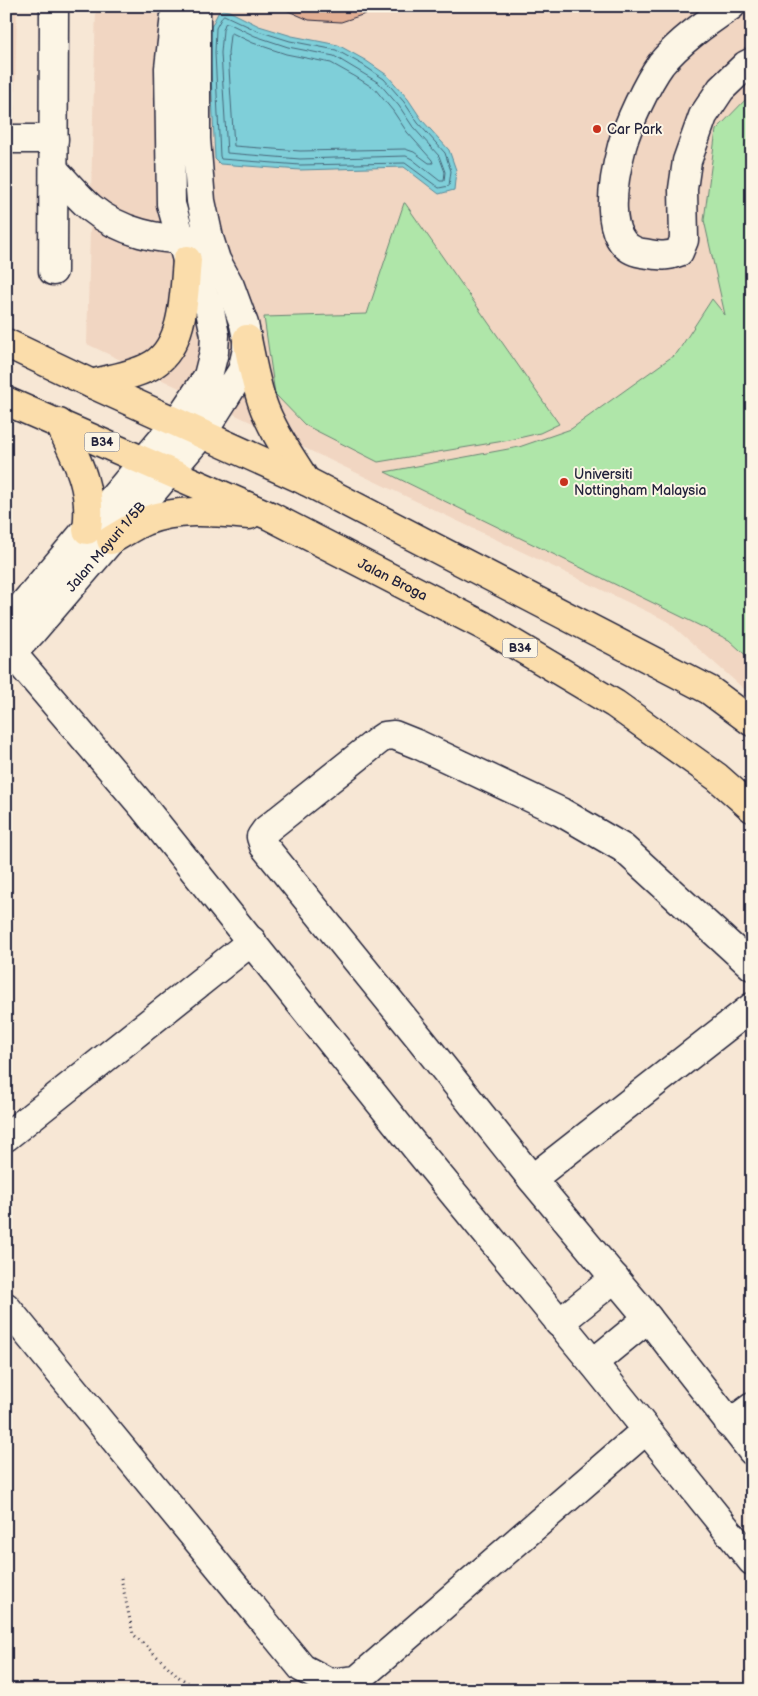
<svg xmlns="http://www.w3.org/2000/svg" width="758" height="1696" viewBox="0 0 758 1696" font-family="'Balsamiq Sans',sans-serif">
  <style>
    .built { fill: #f1d6c2 }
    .green { fill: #afe6a9; stroke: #688472 }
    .water { fill: #7fcfd9; stroke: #5a8a9a }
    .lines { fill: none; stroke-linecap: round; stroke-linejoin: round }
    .shore { stroke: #47677a; stroke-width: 1 }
    .building { fill: #e2af94; stroke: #22223b }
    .minor-casing { stroke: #22223b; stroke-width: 31 }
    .major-casing { stroke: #22223b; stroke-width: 31 }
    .path { stroke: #22223b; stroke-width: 3; stroke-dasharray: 1 4; stroke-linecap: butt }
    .minor { stroke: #fcf5e5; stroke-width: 28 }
    .major { stroke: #fbddab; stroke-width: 28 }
    .poi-dot { fill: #c8321e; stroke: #fcf5e5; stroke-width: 2 }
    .labels { text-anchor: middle; stroke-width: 4; stroke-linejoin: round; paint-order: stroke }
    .shield { fill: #fcf5e5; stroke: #63616e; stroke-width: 1 }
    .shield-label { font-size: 12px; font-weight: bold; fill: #22223b }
    .poi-label { font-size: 14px; fill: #22223b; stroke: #fcf5e5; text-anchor: start }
    .street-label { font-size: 14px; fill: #22223b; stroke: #fcf5e5 }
  </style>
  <rect width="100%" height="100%" fill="#f7e7d5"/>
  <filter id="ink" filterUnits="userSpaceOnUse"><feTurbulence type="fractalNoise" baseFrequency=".02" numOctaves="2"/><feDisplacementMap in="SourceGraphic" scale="10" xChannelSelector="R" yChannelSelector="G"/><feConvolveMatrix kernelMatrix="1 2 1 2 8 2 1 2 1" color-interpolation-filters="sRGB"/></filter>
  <g filter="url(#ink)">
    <path class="built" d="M6,6h11l-3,126h-8z
      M96,6h656v690l-85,-75 -580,-277z"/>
    <path class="green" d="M752,93v568l-23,-21 -344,-168 134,-25 52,-18 106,-76 35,-54 13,16 -21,-95 12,-90z
      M404,203h1l154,221 -19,9 -30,7 -132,22 -73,-37 -30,-31 -11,-77 103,-3z"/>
    <path class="water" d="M222,10l7,1 30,15 33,10 46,9 27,15 22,15 21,24 14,21 27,30 7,20 -2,20 -15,4 -35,-27 -104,3 -80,-6 -5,-5 -5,-106 1,-26 7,-14z"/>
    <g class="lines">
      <path class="shore" d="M224,15l34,16 32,10 46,9 27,15 21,14 20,23 14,21 27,30 6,18 -2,15 -10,2 -34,-25 -105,2 -79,-6 -1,-3 -5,-103 1,-25 6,-11z
        M228,23l27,13 33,11 46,9 45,27 20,23 14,21 26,29 6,16 -1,9h-4l-28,-22 -6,-3 -106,3 -73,-6 -6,-100 2,-23 2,-6z
        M232,33l21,10 33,11 45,9 25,14 19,12 18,22 14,21 25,28 1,3h-4l-15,-11 -9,-3 -105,2 -66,-5 -6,-93 2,-18z"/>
    </g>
    <path class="building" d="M277,6h102l-8,6 -30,10 -32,-2z"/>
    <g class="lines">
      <defs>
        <g id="minor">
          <path d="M731,6c-25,17 -51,35 -70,58 -14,19 -33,60 -39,82 -8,30 -23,100 20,107 16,2 21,5 37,-1l5,-12 -1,-51 4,-28 16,-45 18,-27 25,-24 6,-3"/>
          <path d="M6,139h48"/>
          <path d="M54,170c12,12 24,27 37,38 29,24 69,33 105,31"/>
          <path d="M53,271l1,-265"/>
          <path d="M6,623l11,-11 160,-190 31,-46 6,-24 1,-17 -6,-29 -22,-46 -16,-56 -2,-136 7,-62"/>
          <path d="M6,646l138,162 273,341 176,214 159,198"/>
          <path id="s1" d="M6,657l6,-4 21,-22 169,-197 40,-63 5,-22v-10l-3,-15 -14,-38 -14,-26 -7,-22 -8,-37 -5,-62v-133"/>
          <path d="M752,966l-129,-118 -62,-36 -142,-67 -25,-10 -9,1 -6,4 -113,90 -5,7 3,9 154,190 114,143 116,139 104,133"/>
          <path d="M6,1137l246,-196"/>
          <path d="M532,1179l220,-172"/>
          <path d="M6,1307l296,361 28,15 27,-3 289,-250"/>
          <path d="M559,1323l56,-45"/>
          <path d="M593,1363l55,-45"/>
          <path d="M729,1424l23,-17"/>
        </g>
        <g id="major">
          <path d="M247,339c5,23 9,49 18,71 11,26 26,48 41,71"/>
          <path d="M6,343l86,41 214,97 403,209 43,32"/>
          <path d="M92,384c20,-6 45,-9 62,-20 31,-20 30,-72 33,-104"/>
          <path id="s2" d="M6,401l264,115 214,110 131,78 102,73 35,31"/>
          <path d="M59,423c18,37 34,64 28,107"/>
          <path d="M111,540c11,-6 22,-14 34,-19 34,-13 69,-9 104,-6"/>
        </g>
      </defs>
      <use href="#minor" class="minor-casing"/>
      <use href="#major" class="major-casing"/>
      <path class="path" d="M121,1578l12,56 46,43 20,13"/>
      <use href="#minor" class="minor"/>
      <use href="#major" class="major"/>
    </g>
  </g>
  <g class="poi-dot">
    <circle cx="597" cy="129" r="5"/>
    <circle cx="564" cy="482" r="5"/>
  </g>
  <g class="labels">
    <g class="shield">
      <rect x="84.5" y="432.5" width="35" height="19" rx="4"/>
      <rect x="502.5" y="638.5" width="35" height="19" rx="4"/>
    </g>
    <g class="shield-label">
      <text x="102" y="446">B34</text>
      <text x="520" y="652">B34</text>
    </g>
    <g class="poi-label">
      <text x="607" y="134">Car Park</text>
      <text x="574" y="479">Universiti<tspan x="574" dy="16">Nottingham Malaysia</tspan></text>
    </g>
    <g class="street-label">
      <text dy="5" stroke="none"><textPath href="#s1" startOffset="149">Jalan Mayuri 1/5B</textPath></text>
      <text dy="5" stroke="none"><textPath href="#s2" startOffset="426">Jalan Broga</textPath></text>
    </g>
  </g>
  <rect width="758" height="1696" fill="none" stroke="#fcf5e5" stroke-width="25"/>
  <rect x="12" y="12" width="733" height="1671" fill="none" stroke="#22223b" stroke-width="2" filter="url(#ink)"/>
</svg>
